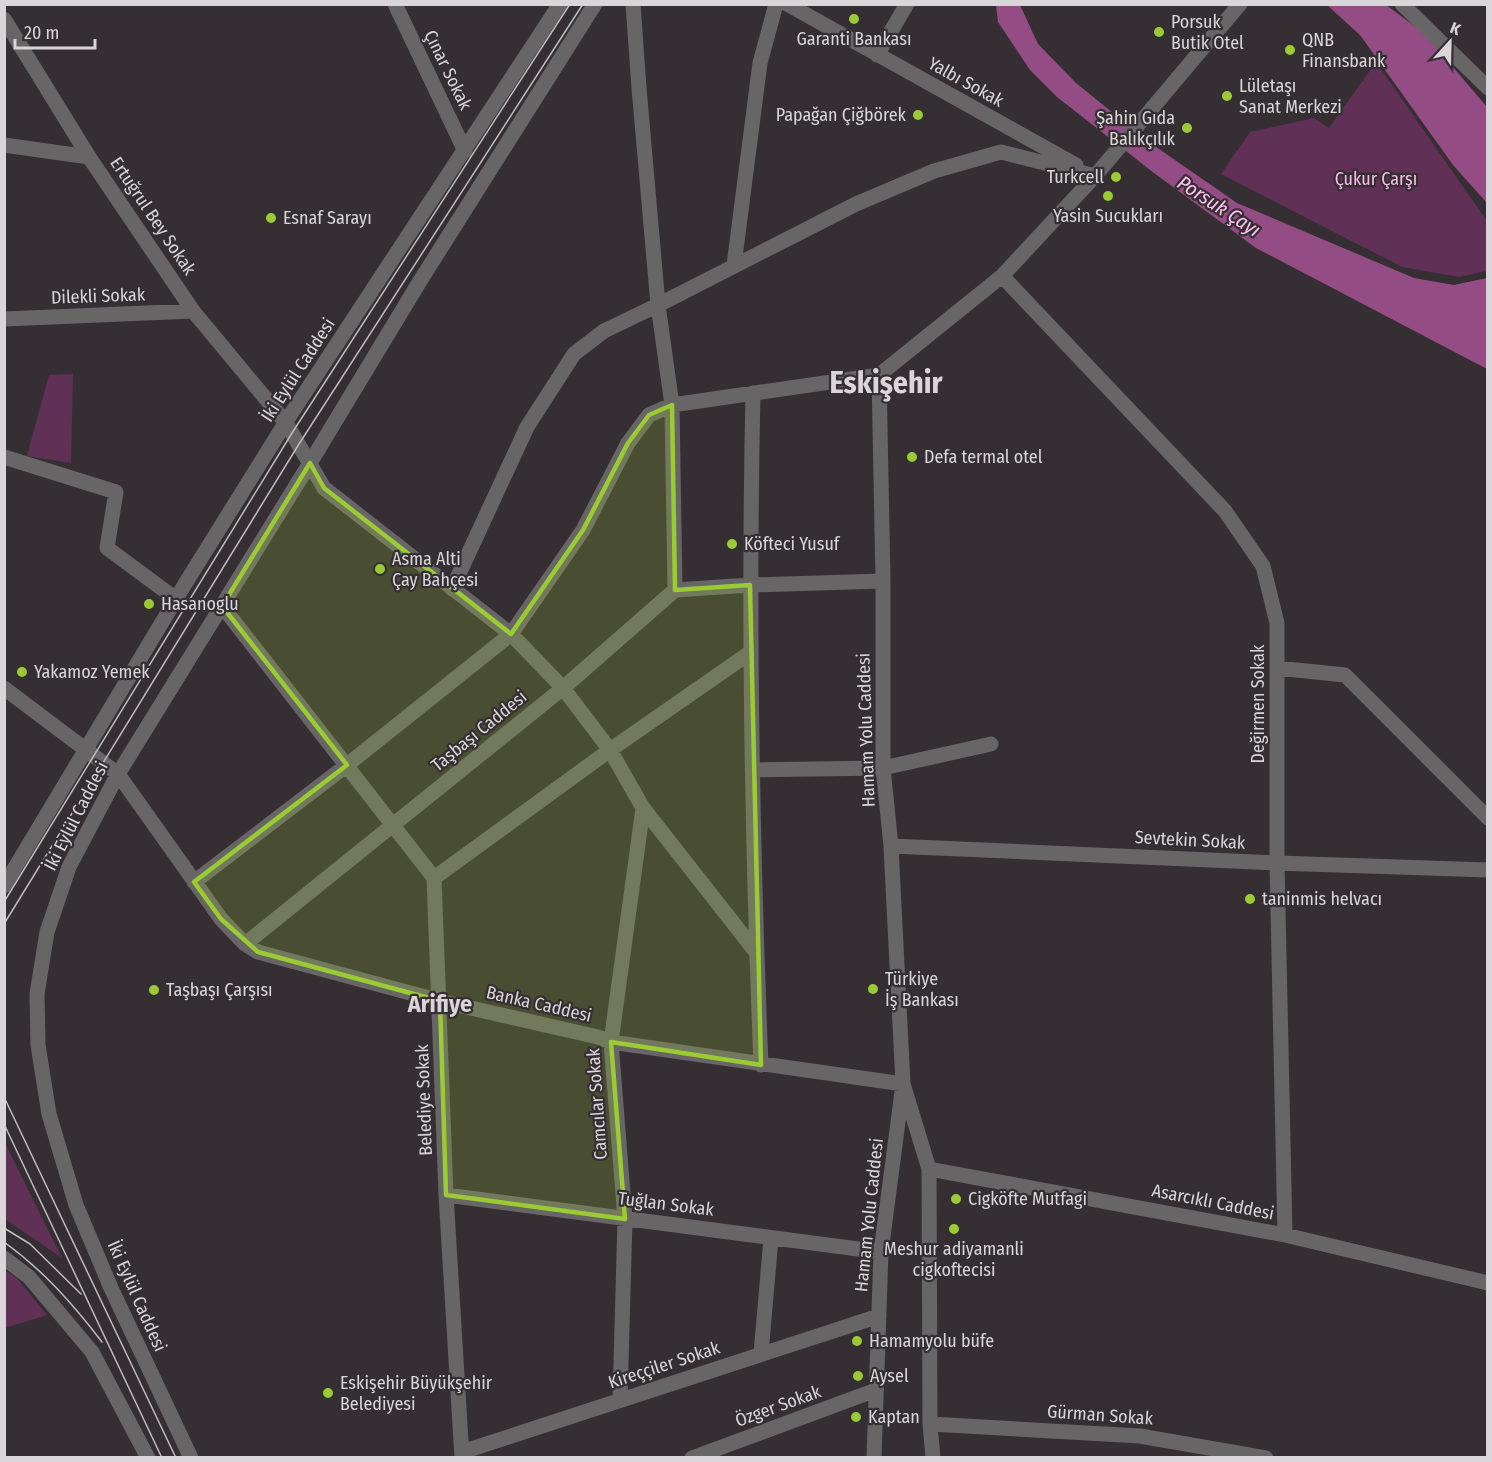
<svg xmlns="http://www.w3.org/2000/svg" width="1492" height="1462" viewBox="0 0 1492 1462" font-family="'Fira Sans Condensed',sans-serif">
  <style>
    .green { fill: #603056 }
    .water { fill: #944d84 }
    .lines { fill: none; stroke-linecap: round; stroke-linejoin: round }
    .minor { stroke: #686567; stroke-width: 15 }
    .tram { stroke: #bfbbbe; stroke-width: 1.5 }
    .marked { fill: #9acb34; fill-opacity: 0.2; stroke: #9acb34; stroke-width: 4.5; stroke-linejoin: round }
    .poi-dot { fill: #9acb34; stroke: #352f33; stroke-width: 2 }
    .labels { text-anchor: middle; stroke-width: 4.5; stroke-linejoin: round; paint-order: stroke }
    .poi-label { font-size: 18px; fill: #d9d5d8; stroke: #352f33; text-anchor: start }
    .street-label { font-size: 18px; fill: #d9d5d8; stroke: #352f33 }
    .park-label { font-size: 18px; fill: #f9bce9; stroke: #352f33 }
    .water-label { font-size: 20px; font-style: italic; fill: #ffc2ef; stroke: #352f33 }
    .district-label { font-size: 24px; font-weight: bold; fill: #dbd4d9; stroke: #352f33 }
    .town-label { font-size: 30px; font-weight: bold; fill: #dbd4d9; stroke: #352f33 }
  </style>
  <rect width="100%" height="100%" fill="#352f33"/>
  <path class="green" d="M1376,62l111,159v50l-28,6 -57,-10 -181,-93 29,-42 64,-14 15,10z
    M73,374l-2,89 -44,-7 22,-81z
    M4,1141l58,117 -57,-39z
    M4,1270l12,7 31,38 -42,13z"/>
  <path class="water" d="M996,5h24l18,39 38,39 73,59 88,61 177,75 40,7 33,-7v91l-231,-121 -102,-75 -97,-76 -27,-27 -32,-48z
    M1327,5h59l38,28 63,74v96l-34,-38 -93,-130z"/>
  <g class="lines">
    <path class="minor" d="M395,4l70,147
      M787,4l289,161
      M1402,4l86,84
      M4,19l85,138 104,154 93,112 38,65 187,146 52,54 47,62 33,58 113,144
      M877,55l30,-51
      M4,145l85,12
      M734,265l26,-202 16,-59
      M1002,276l223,235 38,55 14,57v240l8,372
      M4,319l189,-8
      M879,375l4,206v187l8,78 12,238 26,85 1,255 3,34
      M753,393c-5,224 -1,448 8,672
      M4,457l112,35 -9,56 69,51
      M452,589l75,-162 47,-73 30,-23 54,-26 -19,-217 -6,-84
      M675,590l-3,-185 -14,-100 198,-101 78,-33 67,-19 94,24
      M222,606l212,272
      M1277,668l68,7 143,143
      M4,688l114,86 103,145 24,25 13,8 182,49 158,36 13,5 292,42 -22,168 -7,206
      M753,770l130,-2 108,-24
      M891,846l386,17 211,7
      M194,882l153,-117 164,-131 72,-104 45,-87 21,-28 23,-10 207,-30 123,-99 93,-100 145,-172
      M4,886l181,-302 104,-167 271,-413
      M245,944l318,-256 112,-98 75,-5 133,-4
      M929,1169l356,66 203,48
      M446,1195l435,57
      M4,1258l25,19 63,75 56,106
      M761,1354l10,-116
      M620,1400l5,-181 -14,-177 32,-234
      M930,1424l210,12 126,22
      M462,1452l417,-136
      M191,1458l-80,-170 -35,-83 -27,-91 -11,-69 -1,-51 10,-62 22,-65 49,-93 192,-311 110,-182 175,-277
      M462,1458l-16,-263 -12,-317 176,-128 141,-98
      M692,1458l184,-68"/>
    <path class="tram" d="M4,902l288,-469 278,-429
      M4,924l295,-480 284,-440
      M4,1097l172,361
      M4,1124l158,334
      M4,1228l26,16 51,50
      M4,1242c39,28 69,62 98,100"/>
  </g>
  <path class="marked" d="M672,405l3,185 75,-5 11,480 -150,-23 14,177 -179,-24 -6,-194 -182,-49 -37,-33 -27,-37 153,-117 -125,-159 88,-143 14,25 187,146 72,-104 45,-87 21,-28z"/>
  <g class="poi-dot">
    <circle cx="854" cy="19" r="6"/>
    <circle cx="1159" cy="32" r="6"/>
    <circle cx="1290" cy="50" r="6"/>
    <circle cx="1227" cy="96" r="6"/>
    <circle cx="918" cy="115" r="6"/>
    <circle cx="1187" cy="128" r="6"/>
    <circle cx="1116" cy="177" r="6"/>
    <circle cx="1108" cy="196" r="6"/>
    <circle cx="271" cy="218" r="6"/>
    <circle cx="912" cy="457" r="6"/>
    <circle cx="732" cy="544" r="6"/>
    <circle cx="380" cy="569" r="6"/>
    <circle cx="149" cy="604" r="6"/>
    <circle cx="22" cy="672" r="6"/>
    <circle cx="1250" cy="899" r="6"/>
    <circle cx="873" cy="989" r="6"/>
    <circle cx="154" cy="990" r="6"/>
    <circle cx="956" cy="1199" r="6"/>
    <circle cx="954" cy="1229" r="6"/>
    <circle cx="857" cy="1341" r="6"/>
    <circle cx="858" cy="1376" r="6"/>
    <circle cx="328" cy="1393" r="6"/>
    <circle cx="856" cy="1417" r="6"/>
  </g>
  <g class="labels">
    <g class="poi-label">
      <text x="1171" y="28">Porsuk<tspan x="1171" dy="21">Butik Otel</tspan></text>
      <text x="854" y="45" text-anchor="middle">Garanti Bankası</text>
      <text x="1302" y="46">QNB<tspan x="1302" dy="21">Finansbank</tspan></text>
      <text x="1239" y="92">Lületaşı<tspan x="1239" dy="21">Sanat Merkezi</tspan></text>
      <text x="906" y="121" text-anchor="end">Papağan Çiğbörek</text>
      <text x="1175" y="124" text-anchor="end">Şahin Gıda<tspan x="1175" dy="21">Balıkçılık</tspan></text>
      <text x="1104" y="183" text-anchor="end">Turkcell</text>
      <text x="1108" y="222" text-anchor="middle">Yasin Sucukları</text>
      <text x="283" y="224">Esnaf Sarayı</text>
      <text x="924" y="463">Defa termal otel</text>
      <text x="744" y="550">Köfteci Yusuf</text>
      <text x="392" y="565">Asma Alti<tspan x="392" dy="21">Çay Bahçesi</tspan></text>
      <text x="161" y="610">Hasanoglu</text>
      <text x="34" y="678">Yakamoz Yemek</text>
      <text x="1262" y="905">taninmis helvacı</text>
      <text x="885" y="985">Türkiye<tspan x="885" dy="21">İş Bankası</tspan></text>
      <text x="166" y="996">Taşbaşı Çarşısı</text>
      <text x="968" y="1205">Cigköfte Mutfagi</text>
      <text x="954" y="1255" text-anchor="middle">Meshur adiyamanli<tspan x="954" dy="21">cigkoftecisi</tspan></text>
      <text x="869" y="1347">Hamamyolu büfe</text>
      <text x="870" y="1382">Aysel</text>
      <text x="340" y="1389">Eskişehir Büyükşehir<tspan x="340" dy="21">Belediyesi</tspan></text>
      <text x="868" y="1423">Kaptan</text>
    </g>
    <g class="street-label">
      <text transform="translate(448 70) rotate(64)" y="6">Çınar Sokak</text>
      <text transform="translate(966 82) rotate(29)" y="6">Yalbı Sokak</text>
      <text transform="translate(153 216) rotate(56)" y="6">Ertuğrul Bey Sokak</text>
      <text transform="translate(98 296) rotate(-2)" y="6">Dilekli Sokak</text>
      <text transform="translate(298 370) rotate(-57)" y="6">İki Eylül Caddesi</text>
      <text transform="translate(1258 704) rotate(-90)" y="6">Değirmen Sokak</text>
      <text transform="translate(866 730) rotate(-92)" y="6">Hamam Yolu Caddesi</text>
      <text transform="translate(479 731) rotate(-39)" y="6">Taşbaşı Caddesi</text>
      <text transform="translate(76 816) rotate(-63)" y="6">İki Eylül Caddesi</text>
      <text transform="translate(1190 840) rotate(3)" y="6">Sevtekin Sokak</text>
      <text transform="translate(539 1004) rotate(13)" y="6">Banka Caddesi</text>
      <text transform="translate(424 1100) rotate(-92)" y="6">Belediye Sokak</text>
      <text transform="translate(597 1104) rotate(-94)" y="6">Camcılar Sokak</text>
      <text transform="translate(1213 1202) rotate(11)" y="6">Asarcıklı Caddesi</text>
      <text transform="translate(666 1204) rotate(7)" y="6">Tuğlan Sokak</text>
      <text transform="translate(869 1215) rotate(-84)" y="6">Hamam Yolu Caddesi</text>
      <text transform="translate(137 1296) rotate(66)" y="6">İki Eylül Caddesi</text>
      <text transform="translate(664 1365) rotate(-18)" y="6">Kireççiler Sokak</text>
      <text transform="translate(778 1406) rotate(-20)" y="6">Özger Sokak</text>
      <text transform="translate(1100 1415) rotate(4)" y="6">Gürman Sokak</text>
    </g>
    <g class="park-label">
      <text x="1376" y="185">Çukur Çarşı</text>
    </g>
    <g class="water-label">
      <text transform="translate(1219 206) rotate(33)" y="7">Porsuk Çayı</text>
    </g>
    <g class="district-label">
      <text x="440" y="1012">Arifiye</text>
    </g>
    <g class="town-label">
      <text x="886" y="393">Eskişehir</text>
    </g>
  </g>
  <rect width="1492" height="1462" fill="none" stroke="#d9d5d8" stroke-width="12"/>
  <g transform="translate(1450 42) rotate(22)" stroke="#352f33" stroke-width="4.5" paint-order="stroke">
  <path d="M0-4.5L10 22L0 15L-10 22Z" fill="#d9d5d8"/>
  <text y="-9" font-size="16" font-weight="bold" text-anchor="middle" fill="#d9d5d8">K</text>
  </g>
  <path d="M15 39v9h80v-9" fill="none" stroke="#d9d5d8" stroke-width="3"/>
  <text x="24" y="39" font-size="18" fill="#d9d5d8" stroke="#352f33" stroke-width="4.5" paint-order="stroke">20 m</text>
</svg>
